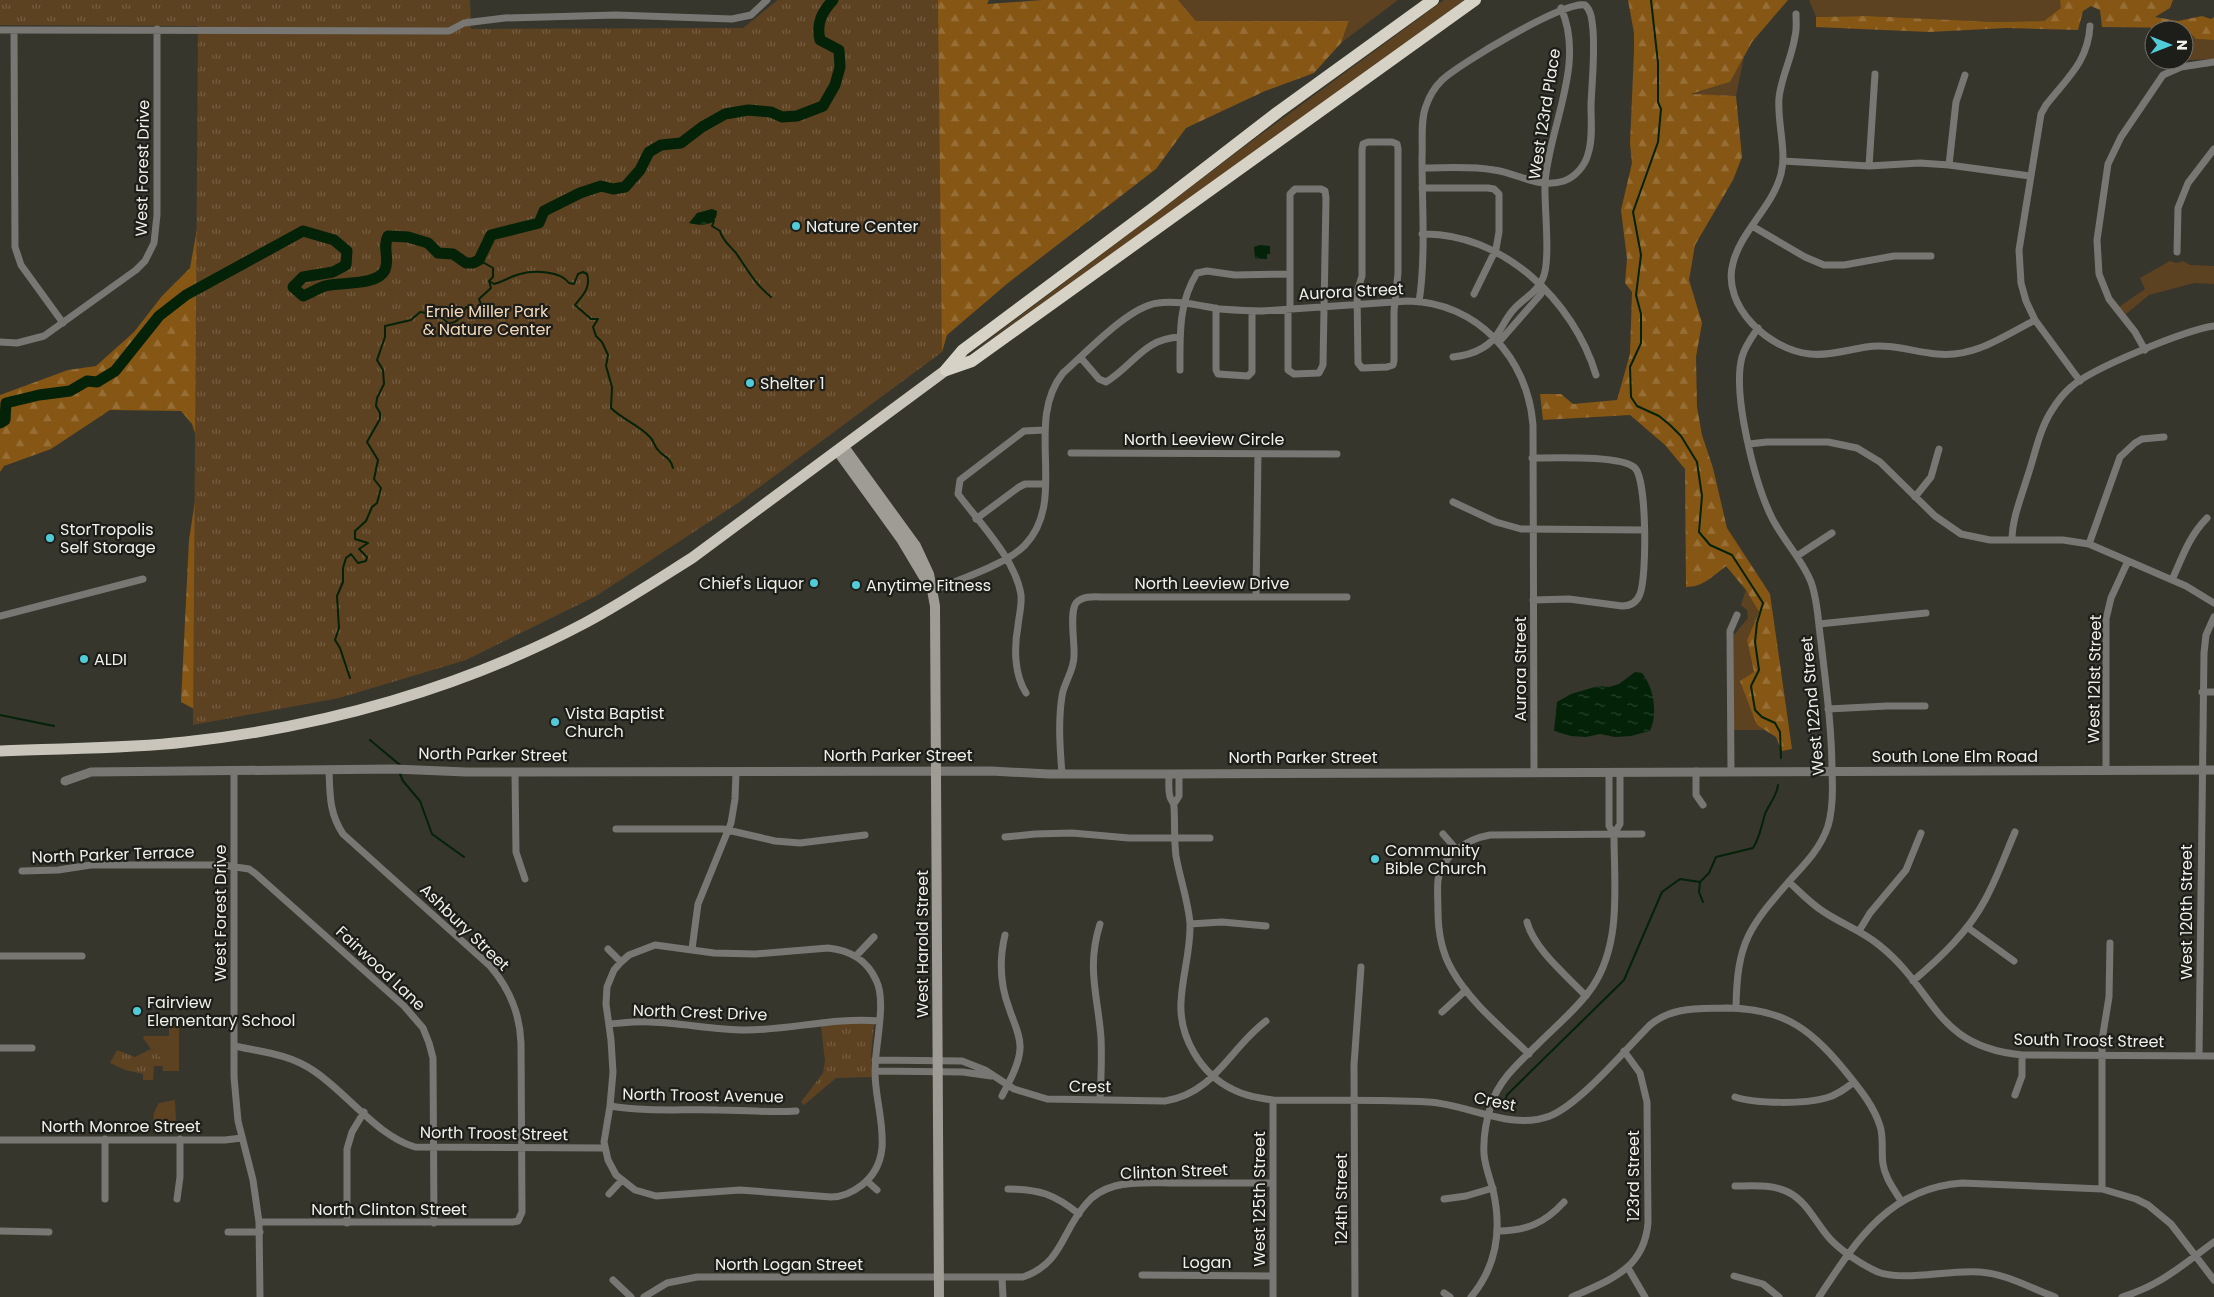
<svg xmlns="http://www.w3.org/2000/svg" width="2214" height="1297" viewBox="0 0 2214 1297" font-family="Poppins,sans-serif">
  <style>
    .green { fill: #5d4222 }
    .forest { fill: url(#forest-firs) }
    .park { fill: url(#park-tufts) }
    .water { fill: url(#water-ripples) }
    .lines { fill: none; stroke-linecap: round; stroke-linejoin: round }
    .stream { stroke: #032208; stroke-width: 2 }
    .river { stroke: #032208; stroke-width: 11 }
    .minor { stroke: #797773; stroke-width: 7 }
    .tertiary { stroke: #797773; stroke-width: 9 }
    .secondary { stroke: #9f9c95; stroke-width: 10 }
    .trunk { stroke: #c9c5ba; stroke-width: 11 }
    .motorway { stroke: #d6d2c6; stroke-width: 12 }
    .poi-dot { fill: #52cbd8; stroke: #1d1d19; stroke-width: 2 }
    .labels { text-anchor: middle; stroke-width: 4.5; stroke-linejoin: round; paint-order: stroke }
    .street-label { font-size: 16px; fill: #f0f0ea; stroke: #1d1d19 }
    .poi-label { font-size: 16px; fill: #f0f0ea; stroke: #1d1d19; text-anchor: start }
    .park-label { font-size: 16px; fill: #f5d8ba; stroke: #1d1d19 }
  </style>
  <defs>
    <pattern id="forest-firs" width="22" height="20" patternUnits="userSpaceOnUse" patternTransform="scale(1.25)"><rect width="22" height="20" fill="#865614"/><path d="M5 1l3.5 6h-7zM16 11l3.5 6h-7z" fill="#976f36"/></pattern>
    <pattern id="park-tufts" width="24" height="20" patternUnits="userSpaceOnUse" patternTransform="scale(1.25)"><rect width="24" height="20" fill="#5d4222"/><path d="M3 7l-1-3M5 7V3M7 7l1-3M15 17l-1-3M17 17v-4M19 17l1-3" fill="none" stroke="#755e42"/></pattern>
    <pattern id="water-ripples" width="26" height="14" patternUnits="userSpaceOnUse" patternTransform="scale(1.25)"><rect width="26" height="14" fill="#032208"/><path d="M2 4q2-2 4 0t4 0M15 11q2-2 4 0t4 0" fill="none" stroke="#28422c"/></pattern>
  </defs>
  <rect width="100%" height="100%" fill="#36362d"/>
  <path class="green" d="M1178,0h220l-57,43 8,-21 -153,-1z
    M1444,0h20l-164,120 -330,234 271,-205z
    M1809,0h251l2,8 -18,13 -49,1 -127,-6 -52,1z
    M2182,28h3l11,11 18,1v19l-26,1 -4,-30z
    M1744,56l-8,40 -46,-1 40,-13z
    M2170,261l6,2 7,-2 7,4 24,1v18l-20,-1 -45,12 -23,19 -7,-7 26,-18 -5,-11z
    M1746,590l13,22 -12,28 7,32 3,53 8,5h-31v-95l14,-17 -1,-8 -6,-5z
    M169,1015h10v56h-16l-1,-11 -11,-11 -8,-11 1,-2h25z
    M175,1100l1,21 -1,3h-22l1,-12 5,-9z"/>
  <path class="forest" d="M778,0h211l-2,4 55,-4h136l18,21h153l-8,22 -27,30 -49,18 -79,37 -30,41 -148,114 -61,52 -5,17 -91,30 -657,327 -13,-7 8,-162 13,-85 -10,-31 -11,-13 -71,-1 -59,39 -47,17 -4,6v-77l68,-25 28,-4 38,-34 28,-36 28,-28 7,-39 273,-198 286,-3z
    M1628,0h160l-36,42 -22,40 -39,12 45,2 6,61 -9,23 -38,65 -6,35 13,43 -6,34 1,50 5,28 11,33 14,60 43,66 22,155 -10,2 -6,-14 -19,-12 -17,-44 14,-9 -7,-32 12,-28 -13,-22 -20,-24c-13,10 -23,21 -40,21l-1,-118 -20,-24 -35,-30 -87,5 -3,-26h21l12,10 44,-4 13,-46 2,-62 -7,-9 2,-24 -6,-49 11,-47 -2,-19 4,-93v-18z
    M2060,0h113l-3,8 -15,9 23,4 24,-5 9,3 3,-2v23l-18,-1 -11,-11 -83,-1 -2,-17 -9,-4 -8,5 -5,19 -71,-2 -78,4 -113,-5v-10l52,-1 127,6 49,-1 17,-13z"/>
  <path class="park" d="M0,0h470l1,29 272,-1 35,-28h160l4,352 -204,151 -142,93 -130,64 -127,38 -146,27 5,-699 -198,-1z
    M859,1022l15,2 -3,30v23l-35,1 -32,27 -3,-3 22,-29 2,-12 -4,-35z
    M151,1049l11,10 1,7h-9l-1,14h-10v-6l-18,-4 -15,-7 7,-13 18,7z"/>
  <path class="water" d="M712,209l5,2c0,16 -16,15 -28,12l8,-10z
    M1260,245l10,1v8h-3v5h-12l-1,-12z
    M1635,672l7,1c12,15 16,40 8,58l-19,5 -16,1 -15,-3 -14,3 -15,-1 -17,-5 3,-29 14,-8 27,-8 11,1 10,-3z"/>
  <g class="lines">
    <path class="stream" d="M1651,0l7,63v39l3,7 -3,33 -25,70 8,43 -5,40 5,19v29l-11,24 1,30 6,9 22,10 11,9 11,11 16,26 5,34 -3,36 11,13 22,10 31,48 -6,20 -2,19 4,28 -8,16 4,24 7,7 13,6 5,9 1,26
      M714,221l-2,5 8,5c2,9 10,15 16,22 11,16 19,31 35,44
      M489,281l5,3c9,-2 17,-8 26,-10 14,-4 41,-3 49,9l5,1 4,-10 5,-2 4,2c4,14 -4,21 -12,31l16,14h7l-5,8 3,9 6,6 6,13 -2,11 6,21 -1,21c12,12 27,16 39,29 4,4 4,9 8,13 6,8 11,5 15,18
      M350,678l-10,-30 -5,-8 4,-12 -2,-32 6,-14v-14l3,-10 5,-4 7,9 8,-2 1,-4 -8,-8 9,-6 -13,-4v-8l11,-10 6,-14 5,-4 4,-15 -7,-9 4,-19 -11,-18 13,-23v-6l-4,-7 1,-8 7,-14 -1,-14 -6,-10 8,-23v-11l26,-6 9,-8 19,3 9,8c10,1 14,-8 18,-16l3,1 3,10 4,-1 6,-10 -3,-8 12,-11 -2,-7 4,-4v-9l-14,-8
      M0,715l54,11
      M370,740l30,25
      M400,774l3,7 17,20 12,33 32,23
      M1700,882l-1,10 4,10
      M1505,1101l2,-6 6,-6 111,-109 38,-88 18,-13 20,3 9,-9 7,-16 37,-9c7,-11 8,-21 12,-34 4,-10 12,-18 13,-29"/>
    <path class="river" d="M0,423l5,-3 1,-17 33,-8 31,-4 17,-10 10,1 18,-11 44,-55 27,-21 117,-64 31,9 13,11 -1,14 -13,7 -30,5 -10,10 10,9c8,-3 15,-8 22,-10 16,-4 52,0 60,-16 5,-12 -3,-23 3,-34l20,1 20,6 10,10 15,1 13,9h7l6,-3 12,-25 48,-12 5,-12 36,-18 21,-7 12,3 12,-2 15,-17 9,-18 12,-7 20,-2 21,-16 23,-13 23,-4 23,2 11,5 15,-1 26,-10 12,-21 5,-18 -1,-17 -19,-10c-4,-17 2,-28 13,-40"/>
    <path class="minor" d="M1796,14c0,7 1,15 -1,22 -3,22 -14,41 -16,62 -2,25 8,52 2,76 -8,32 -40,57 -48,89 -12,44 37,87 77,91 19,2 37,-4 56,-7 25,-4 47,5 71,7 37,4 67,-18 98,-34
      M0,30l449,1 15,-8 41,-5 111,-3 116,4 19,-4 16,-15
      M14,31l1,216 6,18 42,58
      M1368,142h24l5,2 1,5v124l-4,38v50l-1,4 -6,2 -25,1 -4,-5 -1,-71 5,-16v-126l1,-6z
      M1783,161l86,5 51,-3 29,2 81,11
      M1949,165l7,-63 9,-27
      M1869,166l6,-92
      M1422,188h66l6,1 5,5v38l-3,17 -22,45
      M1752,226l53,31 19,8h20l50,-9h37
      M1422,234c80,-2 152,67 174,141
      M2177,252l1,-44 10,-25 26,-34
      M1419,302c7,-44 3,-99 3,-144 1,-16 -2,-37 4,-52 3,-9 9,-19 16,-26 17,-16 123,-80 143,-75 7,6 7,17 8,25 2,24 -1,51 -2,75 0,16 2,34 -3,49 -3,12 -13,23 -24,27 -26,8 -46,-8 -70,-11 -23,-4 -48,-2 -72,-2
      M1216,308v62l2,4 30,2 4,-4v-61
      M1288,309v61l6,4 25,-1 4,-8 3,-167 -1,-7 -4,-2h-26l-5,5v114
      M0,342l17,1 27,-7 92,-66 9,-9 9,-18 3,-28v-186
      M1499,342l42,-48v-10
      M2145,350l-10,-18 -26,-33 -10,-25 -2,-34 11,-76 13,-27 42,-62 18,-8 33,-5
      M1453,357c19,-2 37,-9 47,-27 5,-8 8,-15 15,-22 10,-11 22,-15 28,-30 8,-18 1,-72 2,-95 4,-57 41,-119 16,-175
      M1081,358l18,21 7,3c27,-16 38,-44 74,-45
      M1180,370c0,-33 -2,-67 17,-97l10,-2 28,4 55,-1
      M2080,381l-45,-61 -9,-19 -5,-18 -2,-33 22,-136 5,-9c21,-27 42,-43 44,-79
      M1749,444l18,-2h61l29,6 23,14 55,54 26,18 29,6h73l26,4 97,42 28,17
      M1071,453l266,1
      M1532,458c21,0 90,-3 103,10 12,12 12,109 5,126 -3,8 -9,12 -18,12l-53,-7 -36,1
      M1915,497l16,-20 8,-28
      M1453,502l43,20 25,7 123,1
      M976,519l43,-32 6,-3h20
      M2012,540c0,-21 9,-42 15,-62 8,-23 12,-48 25,-68 5,-8 12,-17 19,-23 21,-19 115,-57 143,-61
      M2089,544l31,-87 15,-14 7,-4 22,-2
      M1797,556l35,-23
      M2172,580c10,-22 17,-44 35,-62
      M932,591c26,-11 75,-27 93,-46 44,-46 -2,-122 38,-172 22,-19 66,-67 95,-70 20,-3 42,3 62,6 14,1 28,2 42,2l146,-10c69,1 120,57 125,124l1,348
      M1256,596l2,-142
      M0,616l143,-37
      M1819,624l107,-11
      M2202,692h12
      M1026,693c-12,-19 -12,-46 -8,-67 1,-11 4,-21 3,-31 -5,-35 -42,-73 -63,-101l2,-14 64,-49 21,-1
      M1828,709l59,-3h38
      M1731,770l-1,-139 7,-16
      M1696,771v24l7,10
      M2106,771v-152l5,-21 17,-37
      M234,772v305l4,44 15,59 6,42 1,75
      M515,772l1,80 9,27
      M1062,774c-2,-25 -4,-53 0,-78 2,-14 12,-25 12,-40 1,-13 -5,-43 2,-53 7,-8 20,-6 29,-6h242
      M1169,774c0,7 -1,16 1,23 1,4 4,5 4,10 1,16 0,33 2,49 4,23 12,44 14,67 1,27 -8,53 -9,79 -2,35 20,72 51,87 13,7 27,9 41,11 51,1 103,-1 155,2 40,2 82,29 122,14 30,-12 76,-67 100,-91 23,-19 49,-16 76,-17 61,0 88,24 124,69 12,15 24,30 30,49 4,12 1,25 3,38 2,14 11,25 18,37
      M1174,804l5,-8v-22
      M616,829h107l52,12 25,2 65,-8
      M1443,834l14,16
      M1614,834l6,-10v-52
      M1005,837l30,-3 37,-1 57,5h81
      M22,871l36,-1 33,-5h131l27,4 7,5 148,132 19,22 6,15 4,15 1,165
      M1789,882c11,10 22,22 35,30 18,12 38,19 55,33 58,46 54,101 143,110l192,1
      M1527,922c7,27 39,53 59,74
      M1100,924c-14,44 -2,72 1,114 1,21 0,42 -1,62
      M1190,924l32,-2 44,4
      M1967,927l47,34
      M1859,931l11,-18 36,-43 15,-37
      M655,945l59,8 41,1 73,-6c21,2 39,12 48,32 11,21 -1,65 -1,90 -1,39 24,86 -13,115 -9,7 -20,12 -31,12l-91,-7 -84,6 -21,-6 -19,-15 -8,-15 -4,-18 6,-36 3,-34 -2,-32 -5,-36 1,-17 7,-17 7,-8 8,-7z
      M608,949l13,13
      M692,949l6,-45 33,-81 4,-24 1,-27
      M0,956h82
      M856,956l18,-19
      M1913,981c27,-23 55,-49 72,-81 12,-22 20,-45 30,-68
      M1736,1008c1,-67 13,-81 56,-130 15,-16 29,-31 36,-52 5,-17 5,-35 4,-53 0,-44 -6,-87 -11,-131 -3,-20 -3,-41 -10,-60 -9,-23 -28,-42 -39,-64 -17,-34 -40,-124 -30,-161 3,-11 10,-20 16,-29
      M1442,1012l24,-22
      M609,1024c14,-1 28,-3 42,-2 32,1 63,8 95,8 44,0 89,-13 133,-9
      M234,1046c29,6 55,8 80,25 33,22 63,65 101,76l189,1
      M0,1048h32
      M1529,1054c-27,-26 -59,-52 -77,-84 -11,-19 -14,-39 -14,-59 0,-10 -1,-21 0,-31 4,-25 29,-41 52,-45l152,-1
      M2199,1055l5,-402 2,-18 8,-18
      M875,1060l87,1 23,9 29,19 33,10 118,2c50,-8 64,-52 101,-80
      M875,1071l88,1 28,4
      M2015,1095l7,-19v-21
      M1002,1096c7,-14 17,-31 18,-47 1,-14 -7,-28 -11,-41 -9,-24 -10,-48 -4,-73
      M1735,1097c21,7 70,7 91,1 11,-3 19,-9 28,-16
      M1273,1100v197
      M610,1106c36,6 72,3 108,4 26,0 52,3 78,1
      M0,1140h225l17,-2
      M867,1181l10,9
      M1735,1186c17,0 37,-2 53,6 20,10 28,32 43,48 12,12 31,25 47,32 26,10 72,-3 102,0 27,2 50,16 75,25
      M1008,1189c31,0 46,5 71,25
      M2102,1189v-149l7,-43 1,-54
      M609,1194l12,-13
      M105,1199v-60
      M177,1199l3,-22v-38
      M1444,1199l22,-3 27,-8
      M259,1222h254l5,-1 4,-9 -1,-169c-1,-30 -12,-55 -31,-77l-147,-132c-14,-21 -13,-40 -14,-64
      M347,1223v-74l5,-17 12,-20
      M0,1231l49,1
      M1498,1231c28,0 47,-8 66,-29
      M228,1232h32
      M1628,1268l17,29
      M1142,1275l131,1
      M1734,1276l29,8 16,13
      M1002,1278l1,19
      M613,1280l18,17
      M1444,1293l6,4
      M644,1297l23,-14 30,-6h326c40,-14 38,-45 63,-73 7,-9 18,-15 29,-18 20,-5 41,-3 61,-3 32,0 64,0 96,0
      M1355,1297l-1,-232 7,-98
      M1471,1297c26,-31 31,-68 22,-107 -3,-12 -8,-23 -9,-36 -1,-17 2,-33 7,-49 8,-26 29,-43 48,-62 18,-18 40,-36 54,-57 29,-44 21,-102 21,-152l-5,-8v-54
      M1572,1297c37,-17 72,-27 76,-74l-1,-121 -7,-29 -16,-22
      M1819,1297c37,-56 70,-109 143,-114l140,6 34,10 12,6 23,19 43,56
      M2122,1297c39,-12 59,-31 92,-55"/>
    <path class="tertiary" d="M65,781l26,-9 303,-3 72,3 525,-1 58,3h120l1045,-4"/>
    <path class="secondary" d="M932,591l-31,-52 -60,-83 -1,-7 7,2 69,95 13,28 6,32 4,691"/>
    <path class="trunk" d="M0,751c62,-3 124,-2 185,-9 139,-15 277,-54 400,-119 37,-20 72,-43 107,-65l254,-188"/>
    <path class="motorway" d="M946,370l26,-9 503,-361
      M946,370l17,-20 193,-144 122,-94 155,-112"/>
  </g>
  <g class="poi-dot">
    <circle cx="796" cy="226" r="5"/>
    <circle cx="750" cy="383" r="5"/>
    <circle cx="50" cy="538" r="5"/>
    <circle cx="814" cy="583" r="5"/>
    <circle cx="856" cy="585" r="5"/>
    <circle cx="84" cy="659" r="5"/>
    <circle cx="555" cy="722" r="5"/>
    <circle cx="1375" cy="859" r="5"/>
    <circle cx="137" cy="1011" r="5"/>
  </g>
  <g class="labels">
    <g class="street-label">
      <text transform="translate(1544 114) rotate(-81)" y="6">West 123rd Place</text>
      <text transform="translate(142 168) rotate(-89)" y="6">West Forest Drive</text>
      <text transform="translate(1351 291) rotate(-3)" y="6">Aurora Street</text>
      <text x="1204" y="445">North Leeview Circle</text>
      <text x="1212" y="589">North Leeview Drive</text>
      <text transform="translate(1520 669) rotate(-90)" y="6">Aurora Street</text>
      <text transform="translate(2094 679) rotate(-89)" y="6">West 121st Street</text>
      <text transform="translate(1812 706) rotate(-95)" y="6">West 122nd Street</text>
      <text transform="translate(493 754) rotate(1)" y="6">North Parker Street</text>
      <text x="898" y="761">North Parker Street</text>
      <text x="1955" y="762">South Lone Elm Road</text>
      <text x="1303" y="763">North Parker Street</text>
      <text transform="translate(113 854) rotate(-2)" y="6">North Parker Terrace</text>
      <text transform="translate(2186 912) rotate(-90)" y="6">West 120th Street</text>
      <text transform="translate(220 913) rotate(-90)" y="6">West Forest Drive</text>
      <text transform="translate(465 927) rotate(44)" y="6">Ashbury Street</text>
      <text transform="translate(922 944) rotate(-90)" y="6">West Harold Street</text>
      <text transform="translate(381 968) rotate(43)" y="6">Fairwood Lane</text>
      <text transform="translate(700 1012) rotate(2)" y="6">North Crest Drive</text>
      <text transform="translate(2089 1040) rotate(1)" y="6">South Troost Street</text>
      <text transform="translate(1090 1086) rotate(1)" y="6">Crest</text>
      <text transform="translate(703 1095) rotate(1)" y="6">North Troost Avenue</text>
      <text transform="translate(1495 1101) rotate(12)" y="6">Crest</text>
      <text x="121" y="1132">North Monroe Street</text>
      <text transform="translate(494 1133) rotate(1)" y="6">North Troost Street</text>
      <text transform="translate(1174 1171) rotate(-2)" y="6">Clinton Street</text>
      <text transform="translate(1633 1176) rotate(-90)" y="6">123rd Street</text>
      <text transform="translate(1259 1199) rotate(-90)" y="6">West 125th Street</text>
      <text transform="translate(1341 1199) rotate(-90)" y="6">124th Street</text>
      <text x="389" y="1215">North Clinton Street</text>
      <text x="1207" y="1268">Logan</text>
      <text x="789" y="1270">North Logan Street</text>
    </g>
    <g class="poi-label">
      <text x="806" y="232">Nature Center</text>
      <text x="760" y="389">Shelter 1</text>
      <text x="60" y="535">StorTropolis<tspan x="60" dy="18">Self Storage</tspan></text>
      <text x="804" y="589" text-anchor="end">Chief's Liquor</text>
      <text x="866" y="591">Anytime Fitness</text>
      <text x="94" y="665">ALDI</text>
      <text x="565" y="719">Vista Baptist<tspan x="565" dy="18">Church</tspan></text>
      <text x="1385" y="856">Community<tspan x="1385" dy="18">Bible Church</tspan></text>
      <text x="147" y="1008">Fairview<tspan x="147" dy="18">Elementary School</tspan></text>
    </g>
    <g class="park-label">
      <text x="487" y="317">Ernie Miller Park<tspan x="487" dy="18">&amp; Nature Center</tspan></text>
    </g>
  </g>
  <g transform="translate(2169 45) rotate(90)"><circle r="24" fill="#1d1d19" stroke="#71716d"/>
  <path d="M0-4L9 19L0 12L-9 19Z" fill="#52cbd8"/>
  <text y="-8" font-size="14" font-weight="bold" text-anchor="middle" fill="#f0f0ea">N</text>
  </g>
</svg>
